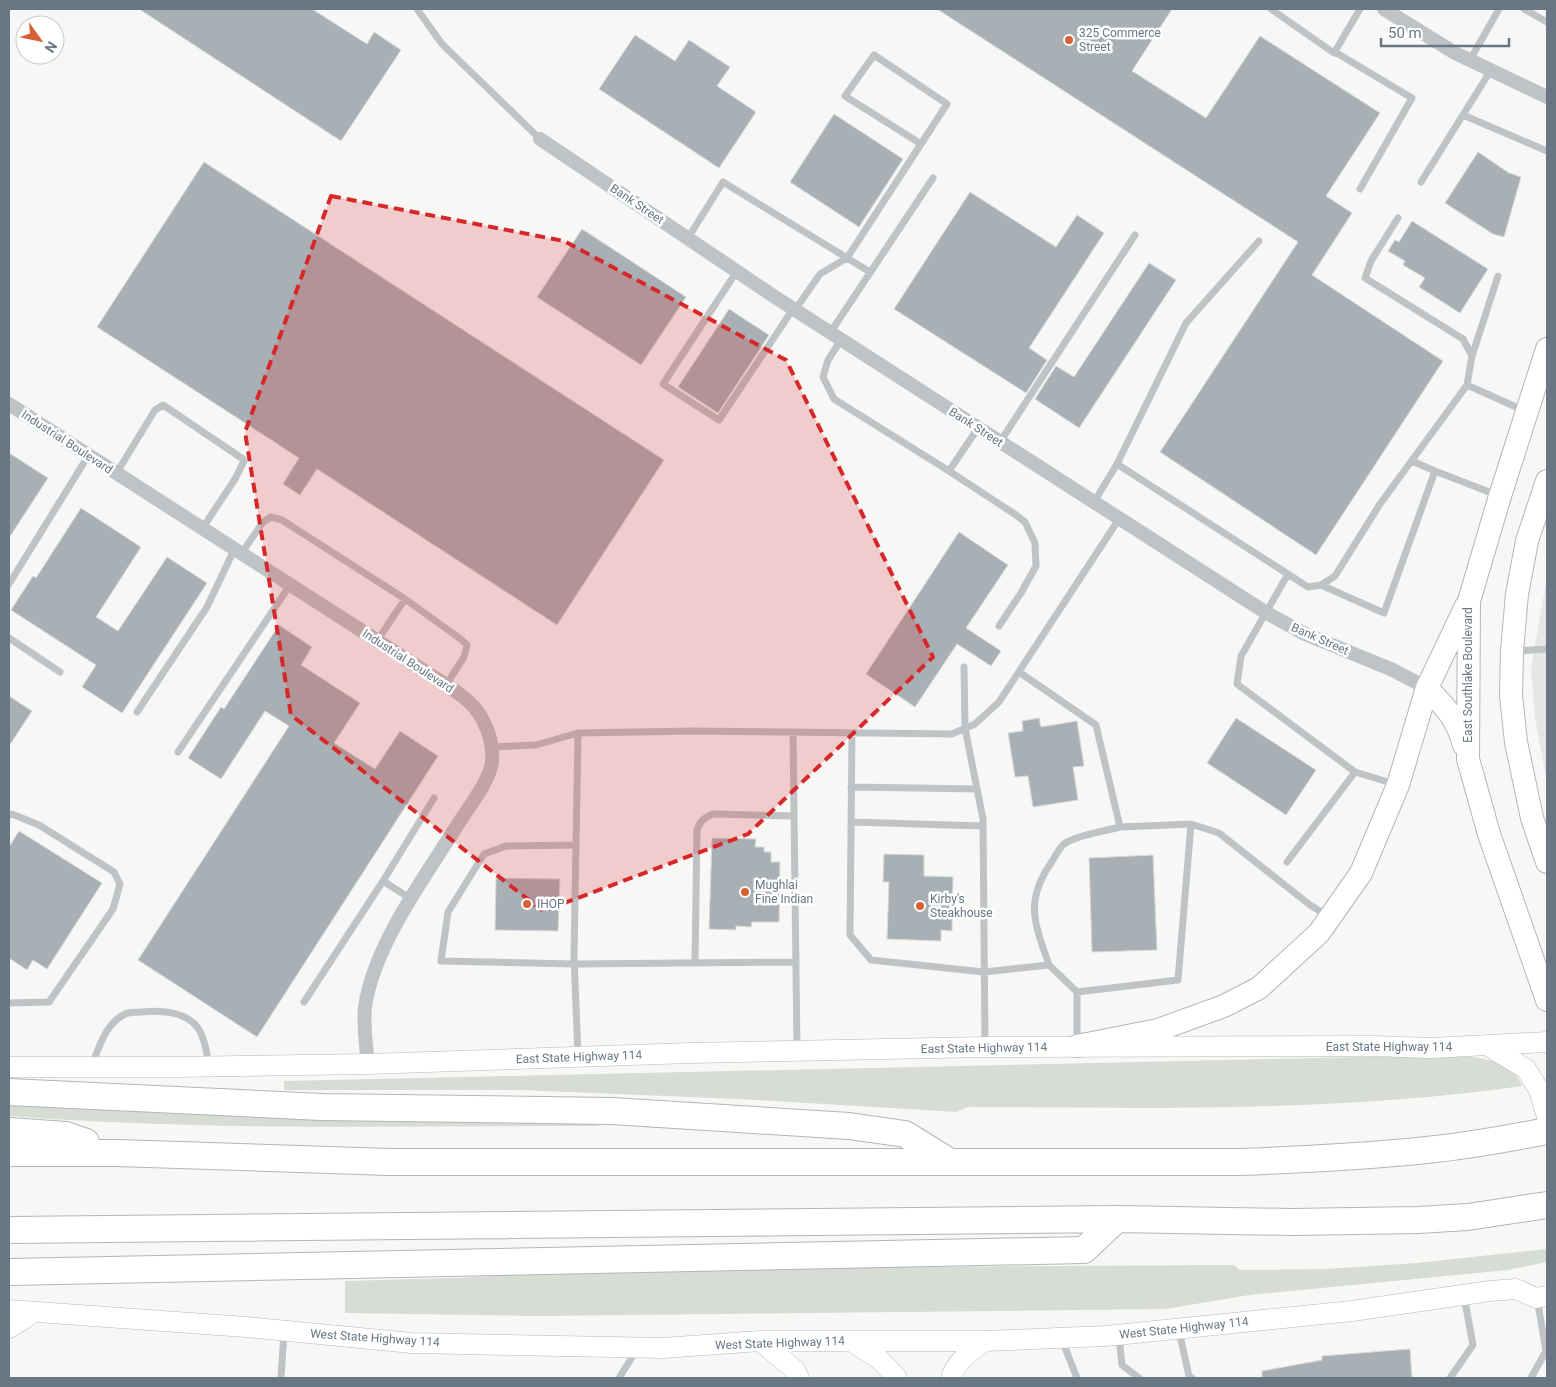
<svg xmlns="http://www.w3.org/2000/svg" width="1556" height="1387" viewBox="0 0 1556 1387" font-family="Roboto,sans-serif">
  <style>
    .built { fill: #e5e6e6 }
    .green { fill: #d7dcd4 }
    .building { fill: #a9b0b5; stroke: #d9d9d7 }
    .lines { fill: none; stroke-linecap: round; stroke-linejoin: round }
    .secondary-casing { stroke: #b4b8bd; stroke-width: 21 }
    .primary-casing { stroke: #b2b7bb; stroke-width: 24 }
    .highway-casing { stroke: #b2b6b9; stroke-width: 28 }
    .lane { stroke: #bfc3c6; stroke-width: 7 }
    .street { stroke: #bfc3c6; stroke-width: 14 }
    .secondary { stroke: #fff; stroke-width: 20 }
    .primary { stroke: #fff; stroke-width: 22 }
    .highway { stroke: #fff; stroke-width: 26 }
    .marked { fill: #d62828; fill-opacity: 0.2; stroke: #d62828; stroke-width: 4; stroke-dasharray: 10 6; stroke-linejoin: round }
    .poi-dot { fill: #d76135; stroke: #fff; stroke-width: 2 }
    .labels { text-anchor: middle; stroke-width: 5; stroke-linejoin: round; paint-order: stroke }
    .poi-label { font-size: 12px; fill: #697784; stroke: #fff; text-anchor: start }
    .street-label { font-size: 12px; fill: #697784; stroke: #fff }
  </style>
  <rect width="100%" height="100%" fill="#f7f7f5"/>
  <path class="built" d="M1547,577v208l-12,-68 -4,-49z"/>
  <path class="green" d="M1454,1055c25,3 59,4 68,31 -182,26 -366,22 -550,21h-5l-10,5 -218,-13 -219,-9h-236v-9z
    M9,1099l589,21 1,6c-197,0 -394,5 -590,-10z
    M1547,1249v13l-39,8 -259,25 -83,14 -629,7 -192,-3v-32l110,-3 90,-5 349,-6 340,-2 6,5 86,-1 91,-6z"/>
  <path class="building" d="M139,9h173l55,35 7,-12 27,18 -60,91z
    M937,9h235l-40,62 74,47 54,-82 120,77 -54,83 26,17 -40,62 131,86 -127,194 -156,-103 138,-210z
    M635,35l40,26 14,-21 41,27 -13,19 39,26 -37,56 -120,-79z
    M834,114l69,45 -44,68 -69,-45z
    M1478,152l31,21 12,4 -17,60 -11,-3 -48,-31z
    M204,162l460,298 -107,165 -240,-156 -17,26 -17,-11 16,-26 -202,-131z
    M970,192l86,55 21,-32 27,18 -75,115 18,12 -21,33 -132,-84z
    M1412,221l76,48 -28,44 -41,-26 6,-9 -22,-13 2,-4 -17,-10 7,-11 4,2z
    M582,229l104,68 -45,68 -104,-68z
    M1149,263l27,17 -97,148 -44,-29 21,-33 18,11z
    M729,309l40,26 -51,78 -40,-26z
    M9,453l39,25 -39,60z
    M81,508l60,39 -45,70 22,14 49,-74 40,26 -85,130 -40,-26 14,-22 -85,-55 22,-34 3,2z
    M959,532l49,33 -42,63 35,23 -10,15 -34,-22 -42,63 -49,-33z
    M279,625l33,22 -11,18 59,38 -26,40 41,26 25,-38 38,25 -181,281 -119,-77 151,-234 -24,-15 -44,68 -33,-21 33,-51 3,2z
    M9,696l23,15 -23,35z
    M1039,718l2,9 36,-6 7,45 -11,1 5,33 -45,7 -5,-31 -13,1 -7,-44 15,-2 -1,-10z
    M1236,718l80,52 -30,45 -79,-52z
    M19,831l83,52 -55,86 -14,-9 -6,10 -18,-12v-111z
    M712,838l44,1 -1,8h9v5h7v10h9l-1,60h-27l-1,5 -15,-1v4l-27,-1z
    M884,854l40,1v21l29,1 -1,54 -11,-1v11l-54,-2 2,-57h-6z
    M1153,855l4,95 -65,2 -3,-94z
    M496,878l64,1 -2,52 -63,-1z
    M1410,1349l2,29h-150v-7l60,-11v-4z"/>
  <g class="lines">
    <defs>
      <path id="secondary" d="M1488,1046l38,23 13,21 8,27
        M9,1067h170l189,-3 322,-11 295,-6 387,-1 60,2 115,-6
        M9,1310l237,17 166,16 251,5 97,-7h225l121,-5 246,-25 138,-20 26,-2 20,9 11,-2
        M9,1328l15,-9 9,-7
        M760,1341l35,29 4,8
        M851,1341l28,18 18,19
        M951,1378c5,-17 19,-26 34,-37"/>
      <path id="primary" d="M1547,349l-47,147 -31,105 -1,158 21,75 58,166
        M1547,481l-20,60 -10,53 -5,57 -1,45 5,46 16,76 15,44
        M1427,688c19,20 29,29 37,57
        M1077,1046l81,-16 66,-24 35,-18 60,-55 42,-60 37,-88 29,-97 39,-82"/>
      <path id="highway" d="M9,1092l313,15 290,4 237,15 56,8 45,28
        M9,1131l57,4 20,7
        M9,1153h108l272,9h850c56,-2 112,-5 168,-10 47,-4 94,-12 140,-21
        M9,1230l1108,-11 175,3 126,-2 50,-3 79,-12
        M9,1272l1075,-22 33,-31"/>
    </defs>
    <use href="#secondary" class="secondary-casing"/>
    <use href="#primary" class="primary-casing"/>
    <use href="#highway" class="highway-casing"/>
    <path class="lane" d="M417,9l25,35 98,95
      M1271,9l63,44 26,-44
      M1524,9l23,13
      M1335,52l77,46 -52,91
      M1470,60l29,-51
      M1463,115l84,36
      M1421,182l70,-112
      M1398,218l-27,43 -6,17 98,61 9,17 -5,29
      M688,238l35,-56 147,90
      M737,271l-74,113 56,36 74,-111
      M795,310l25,-36 27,-16 74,-114 -76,-48 29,-41 73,49 -26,40
      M830,333l103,-155
      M841,340l-13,20 -5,17 11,22 115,72
      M1472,356l26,-80
      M978,428l-29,43 67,44 9,7 10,21 1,23 -15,27 -22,33
      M1000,442l135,-207
      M1412,461l23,10 62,24
      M1117,464l191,123 13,-2 14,-9 45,-72 87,-119 58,26
      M116,474l39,-64 8,-5 80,54 1,2 -9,18 -33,50
      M1094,502l23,-38 69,-141 73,-82
      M241,554l22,-32 8,-5 11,3 123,79 57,41 5,5 -3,12 -18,28
      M1288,574l-47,82 -4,28 118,88 40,12
      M9,584l79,-128
      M1321,585l63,28 51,-142
      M9,638l51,34
      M377,641l28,-42
      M1515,651l32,-2
      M964,667l1,61 18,91 2,225
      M1019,672l77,53 24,102 71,-3 28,9 91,72 18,11
      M137,712l70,-105 27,-57
      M793,732l4,318
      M852,733l-2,202 21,25 113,12 65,-7c-14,-41 -25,-63 2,-102 4,-6 8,-15 13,-19 13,-9 41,-13 56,-17
      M491,747l45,-2 42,-12 115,-2 259,3 23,-10 24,-22 120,-183
      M178,752l112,-167
      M851,787l126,2
      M9,815l3,-1 27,11 75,47 6,12 -7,25 -64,93 -40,1
      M851,822l132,4
      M576,845l-70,1 -22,8 -36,58 -7,49 133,3 222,-2
      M1287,862l68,-90
      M411,899l-28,-18 51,-83
      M695,963l2,-133c3,-9 7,-12 16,-16l81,2
      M1049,965l28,27
      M304,1002l79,-121
      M1077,1043v-51l101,-12 13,-156
      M578,1055l-4,-98 4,-224
      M92,1065c7,-18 14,-42 33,-51 4,-2 11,-2 16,-2 18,-2 45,-1 57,16 7,10 9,26 11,37
      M1179,1331l10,45 3,2
      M1119,1337l3,28 17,13
      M1062,1340l15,38
      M281,1378l3,-46
      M619,1378l17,-27
      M1450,1378l23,-33 -9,-49
      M1531,1378l15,-27 -9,-53"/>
    <path class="street" d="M1384,9l71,44 92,44
      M540,139l235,158 490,315 40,22 88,36 34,18
      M9,404l445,286c5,4 11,8 15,12 15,13 25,39 23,59 -1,17 -22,45 -32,60 -33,53 -86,123 -95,186 -2,18 1,38 3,57"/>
    <use href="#secondary" class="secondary"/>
    <use href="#primary" class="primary"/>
    <use href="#highway" class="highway"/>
  </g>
  <path class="marked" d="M331,196l233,45 222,119 147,297 -185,177 -205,77 -252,-196 -46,-283z"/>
  <g class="poi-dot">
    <circle cx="1069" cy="40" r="5"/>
    <circle cx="745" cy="892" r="5"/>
    <circle cx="527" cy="904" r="5"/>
    <circle cx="920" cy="906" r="5"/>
  </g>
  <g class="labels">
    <g class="poi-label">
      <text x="1079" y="37">325 Commerce<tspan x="1079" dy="14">Street</tspan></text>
      <text x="755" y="889">Mughlai<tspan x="755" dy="14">Fine Indian</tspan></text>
      <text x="930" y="903">Kirby's<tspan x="930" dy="14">Steakhouse</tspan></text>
      <text x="537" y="908">IHOP</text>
    </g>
    <g class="street-label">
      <text transform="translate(637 204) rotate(34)" y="4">Bank Street</text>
      <text transform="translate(976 427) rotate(33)" y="4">Bank Street</text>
      <text transform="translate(67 442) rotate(33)" y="4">Industrial Boulevard</text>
      <text transform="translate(1320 639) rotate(24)" y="4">Bank Street</text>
      <text transform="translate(408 661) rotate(33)" y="4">Industrial Boulevard</text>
      <text transform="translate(1468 675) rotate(-90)" y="4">East Southlake Boulevard</text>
      <text x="1389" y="1051">East State Highway 114</text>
      <text transform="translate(984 1048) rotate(-1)" y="4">East State Highway 114</text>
      <text transform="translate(579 1057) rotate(-2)" y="4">East State Highway 114</text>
      <text transform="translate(1184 1328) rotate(-6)" y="4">West State Highway 114</text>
      <text transform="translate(375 1338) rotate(4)" y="4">West State Highway 114</text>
      <text transform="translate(780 1343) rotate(-2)" y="4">West State Highway 114</text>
    </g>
  </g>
  <rect width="1556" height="1387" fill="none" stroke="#697784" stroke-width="20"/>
  <g transform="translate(40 40) rotate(123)"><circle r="24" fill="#ffffff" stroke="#c3c9ce"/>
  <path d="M0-4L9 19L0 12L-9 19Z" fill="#d76135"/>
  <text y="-8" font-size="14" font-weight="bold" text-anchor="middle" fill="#697784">N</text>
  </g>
  <path d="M1381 38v8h128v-8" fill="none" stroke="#697784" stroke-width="2.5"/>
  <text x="1388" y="38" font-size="15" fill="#697784" stroke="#ffffff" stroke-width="4" paint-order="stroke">50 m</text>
</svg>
